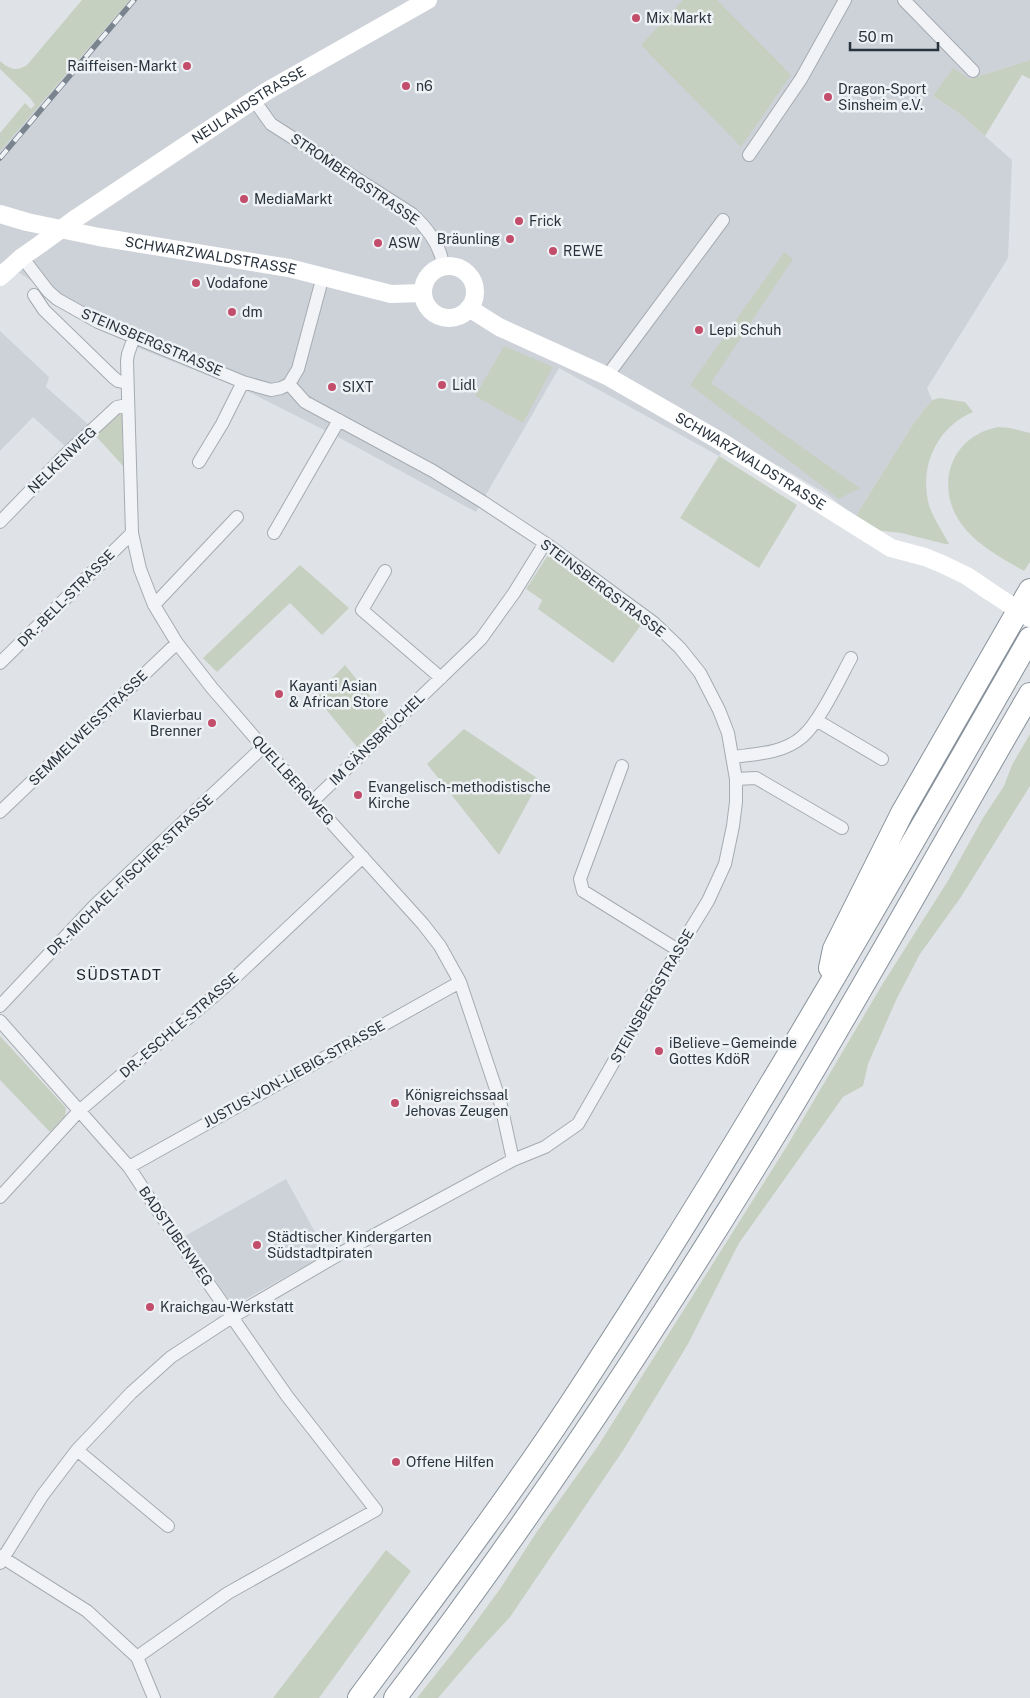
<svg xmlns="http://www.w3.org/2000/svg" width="1030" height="1698" viewBox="0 0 1030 1698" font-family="'Public Sans',sans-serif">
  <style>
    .built { fill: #cdd2d9 }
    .green { fill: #c6d0c1 }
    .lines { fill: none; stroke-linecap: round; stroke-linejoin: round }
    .street-casing { stroke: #a5abb1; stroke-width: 14 }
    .highway-casing { stroke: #88929c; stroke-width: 24 }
    .street { stroke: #f1f3f6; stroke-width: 12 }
    .secondary { stroke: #fff; stroke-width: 18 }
    .highway { stroke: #fff; stroke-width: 22 }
    .rail-casing { stroke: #7a848f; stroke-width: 5.5 }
    .rail { stroke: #eef2f5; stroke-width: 4; stroke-dasharray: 11; stroke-linecap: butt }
    .secondary-bridge { stroke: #fff; stroke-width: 18 }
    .poi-dot { fill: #c24e6c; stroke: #eef2f5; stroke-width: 2 }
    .labels { text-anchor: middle; stroke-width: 5; stroke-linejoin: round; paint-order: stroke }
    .poi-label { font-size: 14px; fill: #29333d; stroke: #eef2f5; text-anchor: start }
    .street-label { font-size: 14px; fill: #29333d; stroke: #eef2f5 }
    .neighbourhood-label { font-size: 15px; letter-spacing: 1px; fill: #1c242e; stroke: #eef2f5 }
  </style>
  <rect width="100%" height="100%" fill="#dfe3e7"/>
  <path class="built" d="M130,0h900v60l-60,19 -37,17 27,18 52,46 -4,98 -81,130 5,12 -17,21 -60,96 -28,-23 -98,-57 -10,19 -160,-88 -83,144 -136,-74 -93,-47 -111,-44 -134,-85 -2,2v-113z
    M0,331l49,46 -3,10 43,38 -22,23 -34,-31 -33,34z
    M286,1179l41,75 -94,52 -48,-70z"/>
  <path class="green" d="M82,0h48l-130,151v-18l25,-30 6,6 4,-4 -5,-7 -30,-29v-8c9,8 16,11 27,4z
    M683,0h34l74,75 -50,72 -100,-102z
    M1030,60v19l-8,-4 -37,61 -25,-22 -27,-18 20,-28 17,11z
    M784,252l9,7 -82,124 149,105 -21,11 -149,-114z
    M504,346l49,21 -30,56 -48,-27z
    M940,398l25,4 8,10c-37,16 -54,55 -44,93 4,13 14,27 20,39h-4l-44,-11 -26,-3 -20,-13 60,-96 17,-21z
    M122,407l1,59 -28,-31z
    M998,427l12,1 20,5v129l-6,9c-19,-11 -42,-23 -57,-40 -34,-37 -21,-94 31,-104z
    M719,456l78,49 -38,63 -79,-50z
    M548,555l93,70 -28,38 -75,-54 4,-9 -16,-11z
    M300,565l49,43 -27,27 -32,-32 -73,69 -14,-14z
    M345,665l43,53 -31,29 -42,-51z
    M464,729l76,51 -41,75 -72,-91z
    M1030,734v52l-69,111 -41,57 -23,44 -29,66 -5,22 -20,11 -104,146 -51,101 -64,105 -114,168 -36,39 -36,42h-21l42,-53 41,-56 36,-56 62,-87 189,-300 95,-161 67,-106 34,-61 21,-32 8,-21z
    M0,1036l66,72 -1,8 -15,16 -50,-52z
    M386,1550l25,21 -92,127h-46z"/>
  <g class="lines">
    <defs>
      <path id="street" d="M904,0l69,71
        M254,100l17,24 141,90c15,14 29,31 31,52
        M749,155l52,-76 44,-79
        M22,257l26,34 9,8 41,23 145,60 28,8 10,-2 8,-4 9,-15 25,-93
        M34,295l10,15 69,67 5,4 9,2
        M134,337l-6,17 -1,7 5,172 8,36 14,36 23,38 35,45 51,59 160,177 17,22 20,36 40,119 13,59
        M607,376l116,-156
        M199,462l23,-38 21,-42
        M0,522l63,-65 54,-50 10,-2
        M274,533l65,-113
        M385,571l-23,39 79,68
        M154,605l83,-88
        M0,663l132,-130
        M816,720l66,39
        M733,757c23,-3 51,-4 69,-20 17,-14 38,-59 49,-79
        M622,766l-42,113 3,12 95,59
        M736,779l20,-1 86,50
        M313,801l168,-162 33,-46 31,-50
        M0,812l177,-169
        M0,1006l95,-101 168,-158
        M0,1021l129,146 27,41 131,188 89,114 -148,83 -91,64
        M129,1167l331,-185
        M0,1197l79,-86 149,-127 135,-127
        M77,1450l91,76
        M0,1556l87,55 50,46 17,41
        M0,1563l42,-67 35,-46 54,-57 40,-36 61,-40 111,-65 170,-92 32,-13 33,-23 100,-174 30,-49 17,-37 8,-38 3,-24v-23l-8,-46 -9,-23 -19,-37 -20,-25 -26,-25 -109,-80 -62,-41 -50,-31 -128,-69 -16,-18"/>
      <path id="highway" d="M830,968l4,-19 68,-136 128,-223
        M359,1698c71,-96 144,-192 210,-292 164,-249 313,-509 461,-768
        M395,1698c145,-190 276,-391 399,-595 81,-135 157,-273 236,-409"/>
    </defs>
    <use href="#street" class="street-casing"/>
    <use href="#highway" class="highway-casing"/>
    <use href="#street" class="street"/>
    <g class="secondary">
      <path id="s1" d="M0,214l27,8 72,15 190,31 102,26 32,-1"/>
      <path id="s2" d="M75,219l192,-128 161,-91"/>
      <circle cx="449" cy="292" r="26"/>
      <path d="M0,277l22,-20 20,-14"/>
      <path id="s3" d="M469,308l30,19 108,49 113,65 171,107 34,9 17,7 25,12 22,15"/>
    </g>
    <use href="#highway" class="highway"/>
    <defs>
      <path id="rail" d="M0,158l134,-158"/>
    </defs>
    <use href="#rail" class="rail-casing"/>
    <use href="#rail" class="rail"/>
    <path class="secondary-bridge" d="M42,243l33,-24
      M989,591l41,27"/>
  </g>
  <g class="poi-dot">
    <circle cx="636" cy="18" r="5"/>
    <circle cx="187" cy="66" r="5"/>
    <circle cx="406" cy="86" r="5"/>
    <circle cx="828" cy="97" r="5"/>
    <circle cx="244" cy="199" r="5"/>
    <circle cx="519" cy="221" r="5"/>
    <circle cx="510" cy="239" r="5"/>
    <circle cx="378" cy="243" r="5"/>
    <circle cx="553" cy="251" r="5"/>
    <circle cx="196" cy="283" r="5"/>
    <circle cx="232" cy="312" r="5"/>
    <circle cx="699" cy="330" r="5"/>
    <circle cx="442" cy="385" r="5"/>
    <circle cx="332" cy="387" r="5"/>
    <circle cx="279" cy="694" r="5"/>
    <circle cx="212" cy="723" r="5"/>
    <circle cx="358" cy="795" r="5"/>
    <circle cx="659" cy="1051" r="5"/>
    <circle cx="395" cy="1103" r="5"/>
    <circle cx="257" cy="1245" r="5"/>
    <circle cx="150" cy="1307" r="5"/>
    <circle cx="396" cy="1462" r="5"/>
  </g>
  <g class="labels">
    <g class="poi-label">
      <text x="646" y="23">Mix Markt</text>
      <text x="177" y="71" text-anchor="end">Raiffeisen-Markt</text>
      <text x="416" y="91">n6</text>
      <text x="838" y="94">Dragon-Sport<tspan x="838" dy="16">Sinsheim e.V.</tspan></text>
      <text x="254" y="204">MediaMarkt</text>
      <text x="529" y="226">Frick</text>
      <text x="500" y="244" text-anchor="end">Bräunling</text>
      <text x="388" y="248">ASW</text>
      <text x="563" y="256">REWE</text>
      <text x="206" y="288">Vodafone</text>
      <text x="242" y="317">dm</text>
      <text x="709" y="335">Lepi Schuh</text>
      <text x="452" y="390">Lidl</text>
      <text x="342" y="392">SIXT</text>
      <text x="289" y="691">Kayanti Asian<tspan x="289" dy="16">&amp; African Store</tspan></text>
      <text x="202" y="720" text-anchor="end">Klavierbau<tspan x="202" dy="16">Brenner</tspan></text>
      <text x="368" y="792">Evangelisch-methodistische<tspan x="368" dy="16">Kirche</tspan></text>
      <text x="669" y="1048">iBelieve – Gemeinde<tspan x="669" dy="16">Gottes KdöR</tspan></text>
      <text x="405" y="1100">Königreichssaal<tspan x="405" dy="16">Jehovas Zeugen</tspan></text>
      <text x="267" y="1242">Städtischer Kindergarten<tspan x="267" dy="16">Südstadtpiraten</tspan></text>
      <text x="160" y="1312">Kraichgau-Werkstatt</text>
      <text x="406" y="1467">Offene Hilfen</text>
    </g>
    <g class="street-label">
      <text dy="5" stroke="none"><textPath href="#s2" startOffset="208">NEULANDSTRASSE</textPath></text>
      <text transform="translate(355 179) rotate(34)" y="5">STROMBERGSTRASSE</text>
      <text dy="5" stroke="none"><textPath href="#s1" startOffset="215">SCHWARZWALDSTRASSE</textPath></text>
      <text transform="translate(152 342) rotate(23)" y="5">STEINSBERGSTRASSE</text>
      <text transform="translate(62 460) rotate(-44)" y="5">NELKENWEG</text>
      <text dy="5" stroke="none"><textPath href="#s3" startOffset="321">SCHWARZWALDSTRASSE</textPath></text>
      <text transform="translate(603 588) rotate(37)" y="5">STEINSBERGSTRASSE</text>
      <text transform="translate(66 598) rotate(-45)" y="5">DR.-BELL-STRASSE</text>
      <text transform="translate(88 728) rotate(-44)" y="5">SEMMELWEISSTRASSE</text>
      <text transform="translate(377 739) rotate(-44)" y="5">IM GÄNSBRÜCHEL</text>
      <text transform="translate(293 780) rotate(48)" y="5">QUELLBERGWEG</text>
      <text transform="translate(130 875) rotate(-44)" y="5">DR.-MICHAEL-FISCHER-STRASSE</text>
      <text transform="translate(652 996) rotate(-60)" y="5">STEINSBERGSTRASSE</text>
      <text transform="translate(179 1025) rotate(-41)" y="5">DR.-ESCHLE-STRASSE</text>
      <text transform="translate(294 1074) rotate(-29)" y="5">JUSTUS-VON-LIEBIG-STRASSE</text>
      <text transform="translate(176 1236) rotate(55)" y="5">BADSTUBENWEG</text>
    </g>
    <g class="neighbourhood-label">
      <text x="119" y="980">SÜDSTADT</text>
    </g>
  </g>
  <path d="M850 42v8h88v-8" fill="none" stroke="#29333d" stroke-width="2.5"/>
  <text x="858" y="42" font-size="15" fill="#29333d" stroke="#eef2f5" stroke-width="4" paint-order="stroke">50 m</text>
</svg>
